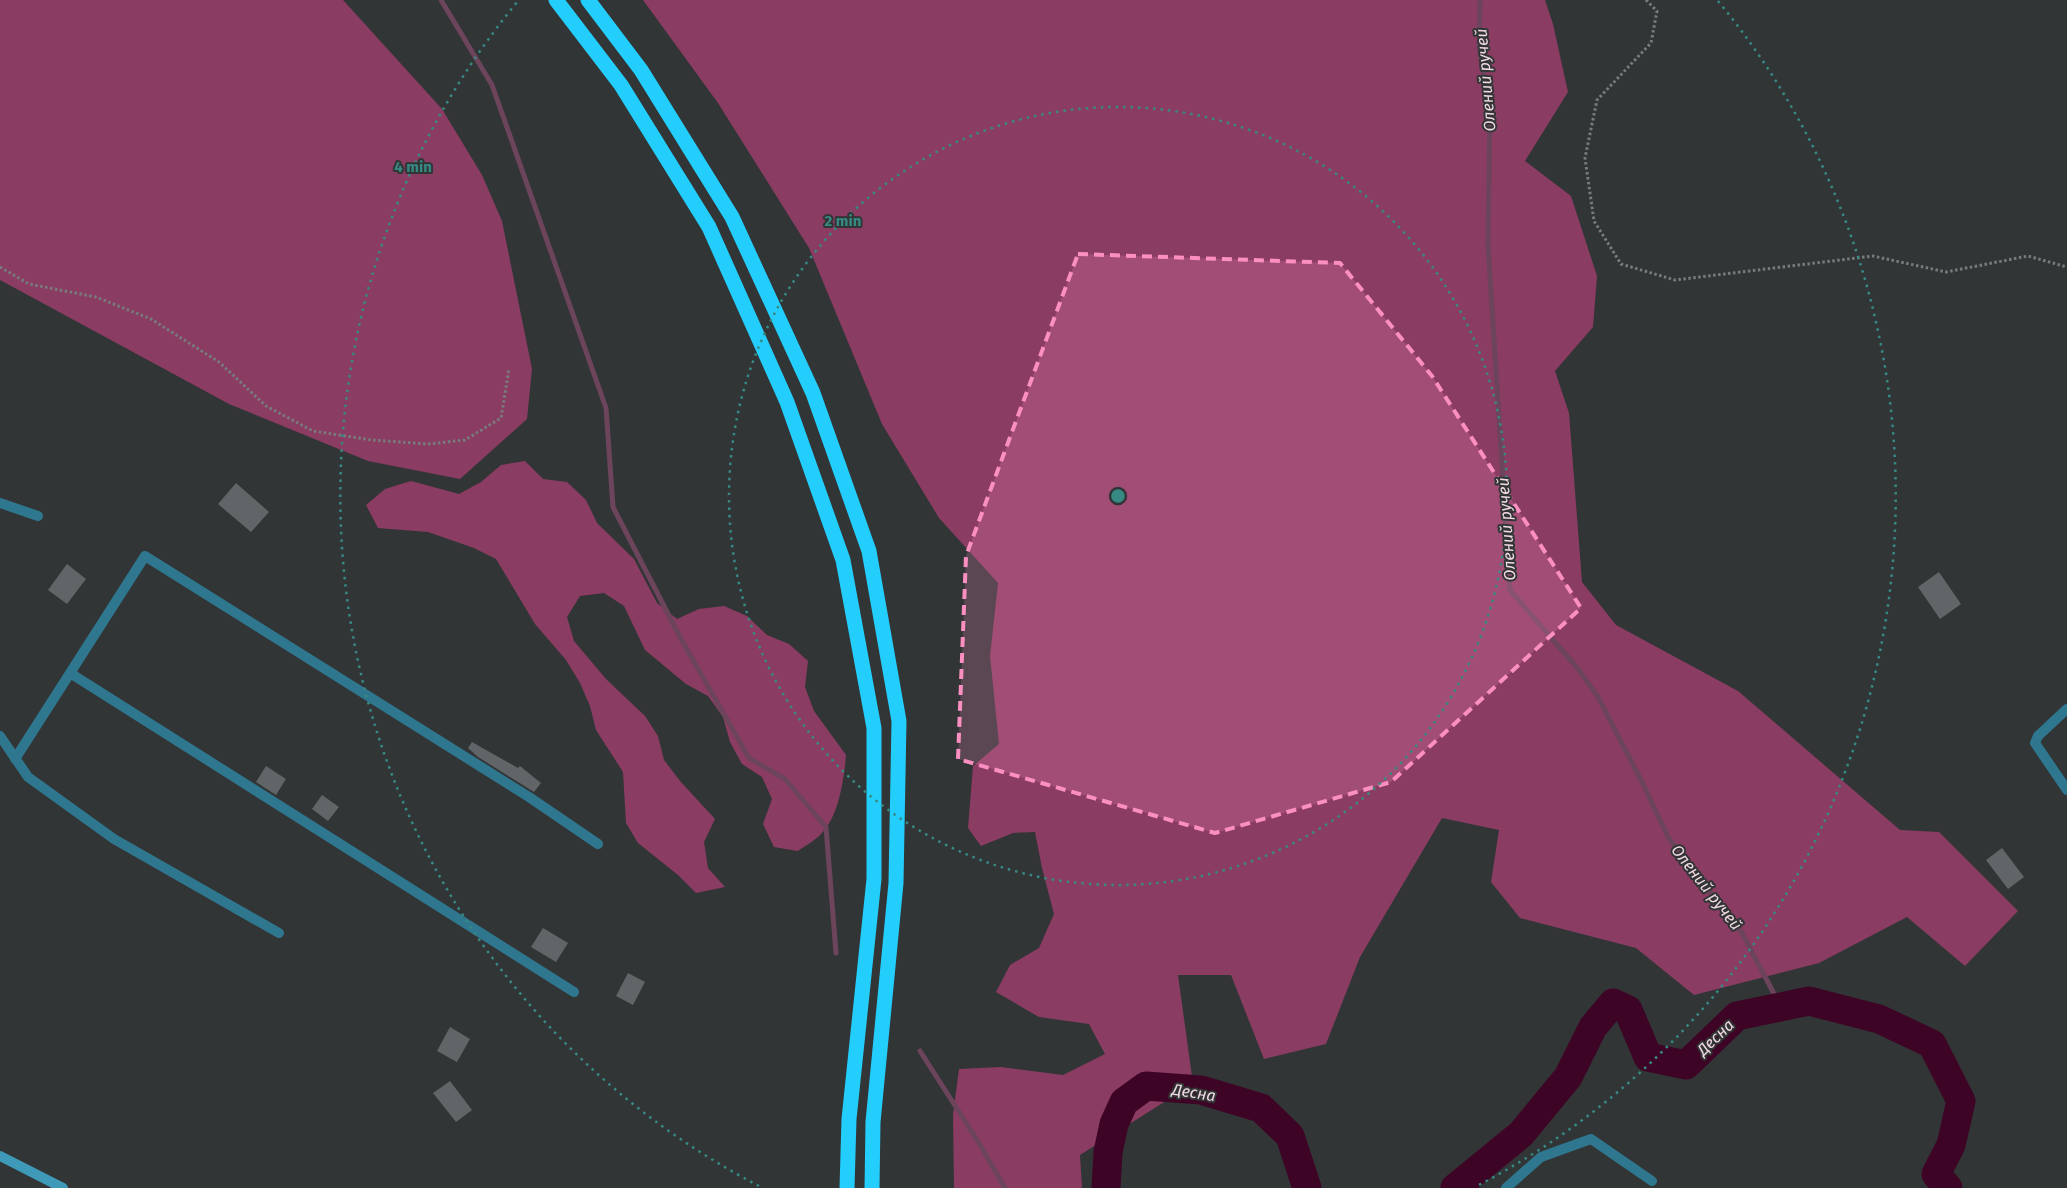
<svg xmlns="http://www.w3.org/2000/svg" width="2067" height="1188" viewBox="0 0 2067 1188" font-family="'Fira Sans',sans-serif">
  <style>
    .green { fill: #8b3c63 }
    .lines { fill: none; stroke-linecap: round; stroke-linejoin: round }
    .stream { stroke: #6c445c; stroke-width: 5 }
    .river { stroke: #3e0425; stroke-width: 29 }
    .building { fill: #626567 }
    .path { stroke: #787b7c; stroke-width: 3; stroke-dasharray: 2.5 2.5; stroke-linecap: butt }
    .street { stroke: #2f778f; stroke-width: 10 }
    .secondary { stroke: #3e9ab8; stroke-width: 10 }
    .highway { stroke: #23cefd; stroke-width: 15 }
    .marked { fill: #fc8fc1; fill-opacity: 0.2; stroke: #fc8fc1; stroke-width: 4; stroke-dasharray: 10 6; stroke-linejoin: round }
    .ring { fill: none; stroke: #378a84; stroke-width: 2.5; stroke-dasharray: 2.5 5 }
    .labels { text-anchor: middle; stroke-width: 4; stroke-linejoin: round; paint-order: stroke }
    .water-label { font-size: 16px; font-style: italic; fill: #f2dae3; stroke: #323536 }
    .centre { fill: #378a84; stroke: #323536; stroke-width: 2.5 }
    .ring-label { font-size: 15px; text-anchor: middle; font-weight: bold; fill: #378a84; stroke: #323536; stroke-width: 4; stroke-linejoin: round; paint-order: stroke }
  </style>
  <rect width="100%" height="100%" fill="#323536"/>
  <path class="green" d="M0,0h343l99,109 40,66 20,46 30,148 -5,50 -67,60 -92,-18 -139,-57 -229,-124z
    M643,0h902l8,24 15,68 -43,69 46,35 26,80 -4,51 -38,44 14,42 13,169 34,43 122,66 162,139 39,2 79,79 -53,55 -58,-49 -88,46 -125,32 -58,-47 -116,-30 -29,-36 8,-52 -57,-12 -82,139 -34,87 -62,15 -33,-84h-53l15,109 -113,71 2,33h-128l-1,-73 6,-46 42,-2 62,8 42,-21 -16,-30 -50,-7 -43,-25 14,-27 29,-17 15,-34 -12,-46 -7,-36 -22,1 -32,13 -13,-18 5,-62 26,-22 -9,-88 8,-73 -59,-65 -57,-94 -73,-176 -91,-145z
    M525,461l18,18 24,3 19,18 11,23 37,36 23,44 20,16 22,-10 25,-3 23,10 20,19 22,9 19,17 -3,26 9,24 32,44c-2,24 -7,62 -26,80 -6,6 -15,11 -22,16l-24,-4 -11,-23 9,-25 -10,-22 -20,-13 -12,-22 -7,-25 -15,-21 -22,-12 -41,-34 -21,-44 -20,-13 -24,3 -13,21 7,24 32,38 39,37 13,20 6,24 16,21 35,38 -11,23 4,26 17,19 -29,6 -18,-18 -40,-32 -12,-20 -3,-51 -27,-42 -6,-24 -10,-23 -14,-23 -31,-36 -39,-65 -22,-11 -46,-16 -50,-4 -12,-23 19,-16 26,-8 48,13 22,-12 20,-17z"/>
  <g class="lines">
    <path class="stream" d="M441,0l51,85 114,323 7,99 68,132 68,119 36,21 41,48 10,126
      M1480,0l-1,47 11,64 -2,133 22,346 69,80 19,27 45,87 25,53 74,96 39,74
      M920,1051l59,92 26,45"/>
    <path class="river" d="M1106,1188l2,-36 6,-28 10,-22 22,-16 55,4 60,18 29,28 17,52
      M1455,1188l66,-54 47,-57 25,-50 20,-24 15,7 20,47 38,8 51,-49 72,-15 70,18 53,25 29,57 -10,44 -15,29 12,14"/>
  </g>
  <path class="building" d="M236,483l33,29 -18,20 -33,-28z
    M67,564l19,15 -19,25 -19,-14z
    M1939,572l22,32 -21,15 -22,-32z
    M472,742l46,26 2,-2 21,17 -7,9 -56,-35 -10,-9z
    M266,766l20,13 -10,16 -20,-13z
    M322,795l17,12 -11,14 -16,-12z
    M2002,848l22,29 -16,12 -22,-29z
    M543,928l25,15 -12,19 -25,-15z
    M628,973l17,9 -12,23 -17,-9z
    M450,1027l20,12 -13,23 -20,-11z
    M450,1081l22,29 -16,12 -23,-29z"/>
  <g class="lines">
    <path class="path" d="M1646,0l11,11 -6,32 -54,57 -12,58 9,63 27,43 54,16 198,-24 73,16 82,-16 39,11
      M0,267l29,17 67,13 55,22 68,43 47,44 47,25 59,9 56,4 37,-4 36,-22 8,-49"/>
    <path class="street" d="M0,503l38,13
      M70,673l504,319
      M2067,709l-29,27 -3,7 32,47
      M0,736l28,41 86,62 165,94
      M15,759l130,-203 384,241 69,47
      M1506,1188l35,-31 50,-18 61,42"/>
    <path class="secondary" d="M0,1156l63,32"/>
    <path class="highway" d="M556,0l65,85 88,142 78,175 56,158 31,168v151l-25,240 -2,69
      M588,0l53,70 91,147 81,176 56,158 30,170 -3,162 -23,239 -1,66"/>
  </g>
  <path class="marked" d="M1078,254l262,9 92,113 149,232 -190,174 -176,51 -257,-74 8,-203z"/>
  <g class="ring">
    <circle cx="1118" cy="496" r="389"/>
    <path d="M759 1186A778 778 0 0 1 518 1M1718 1A778 778 0 0 1 1477 1186"/>
  </g>
  <g class="labels">
    <g class="water-label">
      <text transform="translate(1485 80) rotate(-95)" y="6">Олений ручей</text>
      <text transform="translate(1506 529) rotate(-94)" y="6">Олений ручей</text>
      <text transform="translate(1707 887) rotate(52)" y="6">Олений ручей</text>
      <text transform="translate(1715 1037) rotate(-44)" y="6">Десна</text>
      <text transform="translate(1194 1092) rotate(9)" y="6">Десна</text>
    </g>
  </g>
  <circle cx="1118" cy="496" r="8" class="centre"/>
  <g class="ring-label">
    <text x="413" y="172">4 min</text>
    <text x="843" y="226">2 min</text>
  </g>
</svg>
